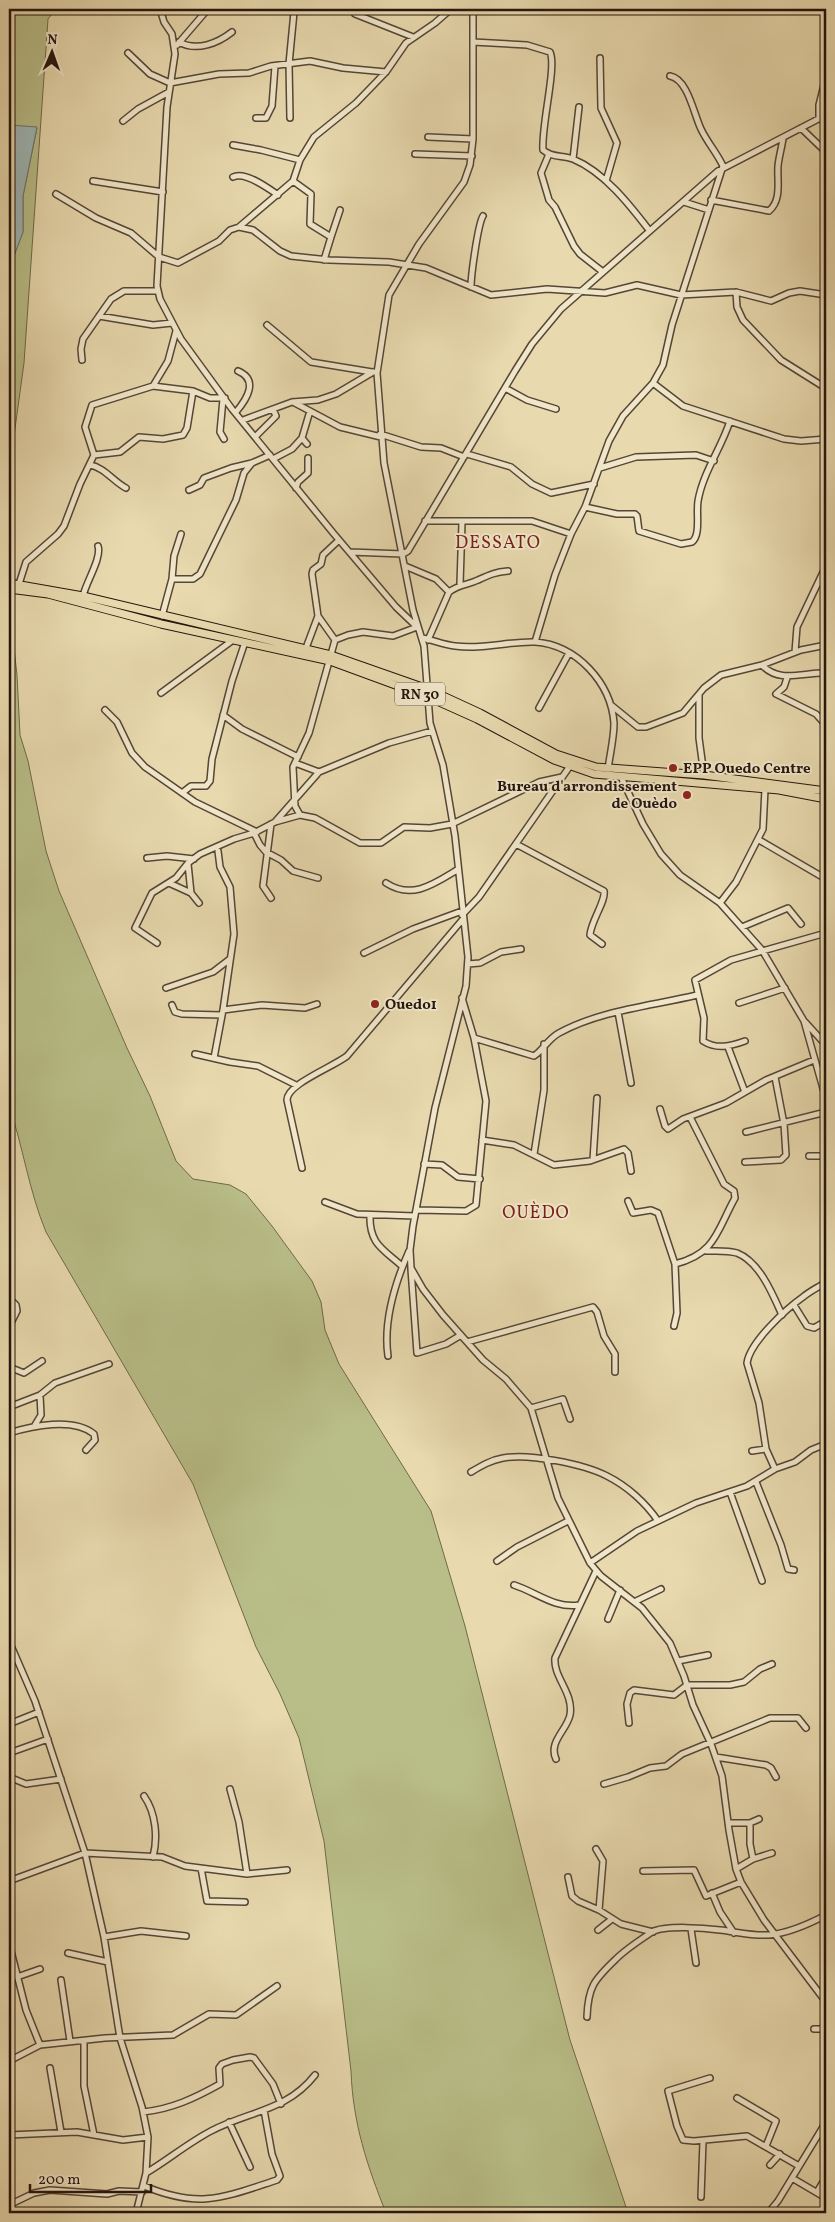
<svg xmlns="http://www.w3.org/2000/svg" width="835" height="2222" viewBox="0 0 835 2222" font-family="Vollkorn,serif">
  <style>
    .green { fill: #b9be88; stroke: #6e6a4a }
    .water { fill: #9eb7b7; stroke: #6d7673 }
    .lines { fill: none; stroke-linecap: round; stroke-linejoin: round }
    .minor-casing { stroke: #554635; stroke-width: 8 }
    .major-casing { stroke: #24150d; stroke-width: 9 }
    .minor { stroke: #f0e6ca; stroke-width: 5 }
    .major { stroke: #e8d9ae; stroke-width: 7 }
    .poi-dot { fill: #8f2418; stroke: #f0e6ca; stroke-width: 2 }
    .labels { text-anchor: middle; stroke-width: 4; stroke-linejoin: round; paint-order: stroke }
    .shield { fill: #f0e6ca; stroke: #615446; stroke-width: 1 }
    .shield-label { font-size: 14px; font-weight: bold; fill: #24150d }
    .poi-label { font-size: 15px; font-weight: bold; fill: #24150d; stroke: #f0e6ca; text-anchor: start }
    .quarter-label { font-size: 18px; letter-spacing: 1px; fill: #7a1f14; stroke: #f0e6ca }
  </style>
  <rect width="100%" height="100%" fill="#e8d9ae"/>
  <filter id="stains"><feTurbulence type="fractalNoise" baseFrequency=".004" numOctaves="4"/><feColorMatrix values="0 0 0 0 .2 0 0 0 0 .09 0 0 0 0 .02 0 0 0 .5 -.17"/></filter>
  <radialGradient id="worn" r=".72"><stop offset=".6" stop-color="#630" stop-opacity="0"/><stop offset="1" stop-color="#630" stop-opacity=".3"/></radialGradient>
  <path class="green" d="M9,9h47l-8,10 -24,344 -15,109v-157l2,-29 -2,-8 3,-17 11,-29v-36l14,-68 -28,-3z
    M9,604l8,71 3,60 8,26 18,90 13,40 68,157 23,48 26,65 17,18 37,6 16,9 26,32 40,55 9,21 4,28 14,34 92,147 34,115 105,414 58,173h-242c-19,-48 -33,-89 -35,-142l-27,-230 -25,-103 -19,-44 -24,-47 -63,-163 -147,-252c-17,-41 -23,-85 -37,-127z"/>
  <path class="water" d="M9,125l28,2 -14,69v36l-11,29 -3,17 2,8 -2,29z"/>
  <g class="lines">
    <defs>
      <path id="minor" d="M160,9l4,13 8,12 3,20 -8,53 -10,179 3,13 21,40 51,70 102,125 62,73 21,20 -24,9 -30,-4 -15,3 -13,5
        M473,9v130l-3,26 -6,17 -45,62 -30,51 -12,78 7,90 29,147 11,36 6,77 13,42 12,71 13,121 -2,29 -31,122 -22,118 -3,24 1,18 12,21 20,26 40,45 23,19 25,29 27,90 32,65 11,13 41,32 28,35 14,33 9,29 18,39 11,32 7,54 7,39 5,13 23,38 62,82
        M355,14l58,23
        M179,42c18,10 39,1 53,-10
        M473,42l54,3 23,7c7,14 -9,74 -7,98 9,8 20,5 30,9 31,13 56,45 76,71
        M177,45l31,-36
        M128,53l22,21 20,9 49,-9 30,-1 22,-7 39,-5 33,7 43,4
        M600,58l1,50 16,35 -11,38
        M256,118h10l6,-12 3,-40
        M290,118l-1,-54 5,-52 -3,-3
        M819,119v-14l7,-28
        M123,121l15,-12 31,-17
        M801,128l25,24
        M428,137l45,2
        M233,145l28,5 39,10
        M415,154l57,2
        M549,154l-8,19 8,27 6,7 19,39 6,8 23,18
        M573,159l6,-52
        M233,177c12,-6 35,11 45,18
        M93,181l70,11
        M293,181l18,13 -1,30 21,13 -7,23
        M56,194l40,24 35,15 28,24 19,6 41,-22 11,-11 9,-3 14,3 27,21 11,5 38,4 60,2 37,6 65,27 56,-6 58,4 32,-8 44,10 55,-3 35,9 18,-8 11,-2 26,4
        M711,200l58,11c13,-11 8,-30 9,-45 1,-10 4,-19 5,-28
        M684,202l25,8
        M239,227l54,-46 7,-21 14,-23 42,-34 30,-31 20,-29 29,-20 16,-14
        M331,237l9,-27
        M471,287c0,-12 7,-63 12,-71
        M736,292l1,15 6,13 38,40 43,27
        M99,316l54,9 19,-2
        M267,325l44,37 61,10
        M82,360l-1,-11 2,-10 28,-40 13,-8h33
        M653,383l30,23 101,33 17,2 25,-2
        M153,386l15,-25 8,-30
        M505,388l22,12 29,9
        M223,399l-3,33 4,7
        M293,402l47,25 41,10
        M236,412c11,-13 23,-32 2,-41
        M243,420l49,-18 26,-2 18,-6 37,-22
        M380,434l41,13 20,1 23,9
        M255,437l21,-21 -3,-7
        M302,438l5,6
        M467,454l44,13 21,17 19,9 43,-9
        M94,455l26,-3 19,-15 24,2 20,-4 4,-7 6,-37
        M273,459l19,-10 10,-11 8,-27
        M90,465c14,2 24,17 36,23
        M600,468l36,-11 60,-2 18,6
        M296,488l2,-6 10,-9v-15
        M189,490l11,-5 4,-7 27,-10 21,-5 18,-8
        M585,507l32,7h18l2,2 2,15 42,13 11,-2c9,-7 4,-29 6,-41 5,-29 23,-52 32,-80
        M425,521h107l39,13
        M350,552l53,2 5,-3 107,-180 17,-27 29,-35 157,-138 108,-56
        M405,566l31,13 13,13
        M172,579l2,-23 7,-22
        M19,584l7,-22 32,-28 6,-8 16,-42 14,-29 -9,-28 7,-22 61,-19 40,5 17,7h15
        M460,584l2,-62
        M83,596c3,-14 19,-38 15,-50
        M162,616l10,-37h21l7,-5 36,-74 8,-27 8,-10
        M422,638c11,2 22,7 33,8 27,4 54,-5 80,-4 42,3 76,41 79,81 0,15 -4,31 -6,46
        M335,640l-17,-24 -6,-42 1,-4 8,-6 2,-9 16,-15
        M428,640l21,-48c10,-8 19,-7 29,-12 11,-5 17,-8 30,-9
        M535,642l20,-67 16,-41 14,-27 24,-66 14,-25 30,-33 10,-18 9,-40 51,-159c-6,-13 -16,-24 -22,-37 -7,-14 -13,-50 -31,-53
        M306,648l12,-32
        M795,652l2,-25 29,-61
        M762,665c17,19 42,7 64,8
        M787,678l-3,9 -8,7 40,20 10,11
        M161,693l72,-53
        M699,695v43l5,37
        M611,705l27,22h8l37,-14 21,-25 17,-13 41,-10 39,-15 25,-5
        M539,708l30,-55
        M105,710l12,12 15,31 13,14 50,35 62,30
        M223,715l19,14 56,28
        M295,763l24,9
        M621,777l22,47 18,30 19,21 40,28 42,47 42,71 22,78
        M182,793l9,-7h15l4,-5 2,-22 20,-78 13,-39
        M300,815l-5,-9 -2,-39 16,-34 26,-93
        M275,822l44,-50 70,-29 43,-12
        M254,833l6,12 6,7 15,8 12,11 25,7
        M759,840l67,39
        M516,844l88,47c2,10 -13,30 -14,44l12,9
        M147,858l20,-2 27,3
        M188,864l3,29
        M169,883l22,10 8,10
        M386,883c26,17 48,1 71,-13
        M271,898l-8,-12 8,-62
        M720,903l16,-21 27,-53 2,-40
        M462,915l17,-18 91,-131
        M742,927l46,-19 13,16
        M157,943l-22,-15 17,-35 24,-15 12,-15 12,-9 34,-15 20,-6 21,-11 25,-7 15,3 45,25h21l23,-16 26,1 22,-4 87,-42 23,-5
        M364,953l49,-24 49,-18
        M468,964l12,-1 21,-11 20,-3
        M166,988l47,-16 17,-13
        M739,1003l46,-15
        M172,1005l3,7 7,2 40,1
        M223,1010l39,-5 43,3 12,-4
        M618,1012l13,71
        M805,1022l21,23
        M474,1038l60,18c9,-6 14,-17 25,-23 42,-23 93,-27 138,-38
        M745,1041c-14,5 -28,9 -42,0l1,-23 -9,-38 36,-20 95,-27
        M728,1047l17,45
        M195,1054l35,8 28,4 38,19
        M214,1058l9,-48 11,-76 -4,-47 -10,-20 -2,-16
        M660,1109l5,17 3,3 15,-10 43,-16 40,-23 48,-20
        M746,1132l80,-20
        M482,1140l32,5 40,20 36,-4 34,-12 4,4 3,18
        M534,1154l10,-64v-46
        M809,1156h17
        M593,1160l4,-62
        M745,1162l36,-2 5,-5 -2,-31 -9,-47
        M424,1164l18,1 16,12 22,2
        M302,1168l-15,-68c0,-16 46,-33 60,-44l116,-137
        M628,1201l5,12 18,-3 7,3 17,51 2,49 -3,13
        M325,1202l32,12 58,2
        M417,1210l49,1 10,-6 10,-104 -12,-63 -12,-40
        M370,1215c-1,29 13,34 32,51
        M706,1251c10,0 21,-1 31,2 23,9 36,42 45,62
        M675,1264c41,-10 42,-34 60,-66l-1,-7 -10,-7 -34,-67
        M411,1269l6,84 29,-9 15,-9
        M9,1298l7,7 1,6 -8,16
        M794,1305l13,21 7,2 12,-7
        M467,1342l126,-35 4,5 7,24 11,18v18
        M388,1356c-5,-35 7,-73 21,-105
        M9,1367l15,6 18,-12
        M9,1407l31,-12 15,-12 54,-19
        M531,1408l32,-9 7,20
        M35,1425l6,-10 -1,-20
        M9,1433c23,-7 64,-16 85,1l1,6 -9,10
        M752,1451l14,-2
        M775,1469l-9,-20 -7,-46 -12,-40c3,-21 39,-54 56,-66 7,-6 16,-10 23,-15
        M471,1472c10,-6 20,-12 32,-14 25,-5 81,6 104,18 20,10 39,27 51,45
        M756,1482l25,63 7,24 6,1
        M730,1492l32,89
        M497,1561l20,-14 51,-26
        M590,1563l47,-32 59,-28 51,-17 28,-17 20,-7 16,-12 15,-6
        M514,1585c22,7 41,24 65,20
        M636,1601l25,-12
        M608,1619l12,-29
        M9,1641l26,60 50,152 19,84 16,101 22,69 6,30 -2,36 -10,40
        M678,1661l30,-6
        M629,1723l-2,-19 3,-11 4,-3 40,5 13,-10h43l14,-3 16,-13 12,-5
        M9,1724l30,-12
        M9,1753l39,-14
        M716,1757l50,8 5,3 5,9
        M556,1759c-8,-17 11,-29 14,-44 4,-22 -17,-38 -15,-57l41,-87
        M9,1777l17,7 35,-5
        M604,1784l24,-7 22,-9 16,-2 16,-12 88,-36h28l8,10
        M230,1789l9,33 8,52
        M144,1796c12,17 14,42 9,61
        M728,1823h22l9,-4
        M750,1823v21l3,15
        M596,1849l7,12 -4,49
        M201,1868l6,33 38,1
        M736,1869l17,-10 19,-6
        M643,1871l51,-1 12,26 35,-14
        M568,1877l4,19 6,5 21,9 22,14 32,8
        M9,1881l76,-28 77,4 23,9 62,8 40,-4
        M712,1893l8,19 14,21
        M691,1929l5,34
        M598,1930l14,-11
        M104,1937l37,-6 45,5
        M9,1943l17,67 14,35
        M68,1953l40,9
        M17,1977l23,-8
        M61,1980l9,61
        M587,2017c1,-30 7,-37 29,-58 10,-10 24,-19 36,-27 13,-7 53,-4 68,-2 17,2 32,6 49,5 20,-2 40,-11 57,-20
        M814,2029h12
        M84,2041v45l10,49
        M9,2061l31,-16 65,-7 68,-3 36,-21 27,1 41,-29
        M50,2068l11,64
        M710,2078l-42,13 9,35 6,14 11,1 53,-5 52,30
        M737,2098l39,23 -10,25
        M143,2112c29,-3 52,-14 77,-28l-1,-16 3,-4 11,-4 17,-3 4,1 19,26 8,20
        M229,2122l21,45
        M9,2135l68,-3 46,8 25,-3
        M770,2165l10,-11
        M146,2173c22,-13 42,-30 65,-42 38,-20 76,-20 104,-56
        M792,2178l34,20
        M144,2186c56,23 78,12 133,-6l3,-4 -8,-22 -8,-44
        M817,2192l9,-15
        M701,2197l2,-56
        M9,2205l25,-12 16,-3 57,4 12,-3 23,1
        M768,2213l10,-12 48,-79"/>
      <path id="major" d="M9,583l74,13 248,59 97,34 52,24 76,41 40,13 108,8 122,16
        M9,589l39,5 113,30 169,37 98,36 49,22 77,41 40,14 185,16 47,9"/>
    </defs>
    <use href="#minor" class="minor-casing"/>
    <use href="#major" class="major-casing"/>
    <use href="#minor" class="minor"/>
    <use href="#major" class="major"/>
  </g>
  <g class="poi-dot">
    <circle cx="673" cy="768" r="5"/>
    <circle cx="687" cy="795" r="5"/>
    <circle cx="375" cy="1004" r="5"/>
  </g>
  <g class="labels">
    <rect class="shield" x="395" y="682.5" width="50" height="23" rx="4"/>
    <g class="shield-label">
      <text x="420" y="699">RN 30</text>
    </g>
    <g class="poi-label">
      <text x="683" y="773">EPP Ouedo Centre</text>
      <text x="677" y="791" text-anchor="end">Bureau d'arrondissement<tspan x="677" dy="17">de Ouèdo</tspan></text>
      <text x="385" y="1009">Ouedo1</text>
    </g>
    <g class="quarter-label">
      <text x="498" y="548">DESSATO</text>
      <text x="536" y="1218">OUÈDO</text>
    </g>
  </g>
  <rect width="835" height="2222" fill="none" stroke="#e8d9ae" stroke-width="30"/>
  <rect x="10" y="10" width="815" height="2202" fill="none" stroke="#24150d" stroke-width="2.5"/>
  <rect x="15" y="15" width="805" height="2192" fill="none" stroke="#24150d"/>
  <g transform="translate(52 52) rotate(2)" stroke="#f0e6ca" stroke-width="4" paint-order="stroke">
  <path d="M0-4L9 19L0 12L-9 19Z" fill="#24150d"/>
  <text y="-8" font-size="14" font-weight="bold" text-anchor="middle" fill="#24150d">N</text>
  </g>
  <path d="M30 2184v8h121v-8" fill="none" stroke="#24150d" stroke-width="2.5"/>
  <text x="38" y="2184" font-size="15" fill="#24150d" stroke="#f0e6ca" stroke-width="4" paint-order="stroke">200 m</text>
  <rect width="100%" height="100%" filter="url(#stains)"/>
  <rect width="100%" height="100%" fill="url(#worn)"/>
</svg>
